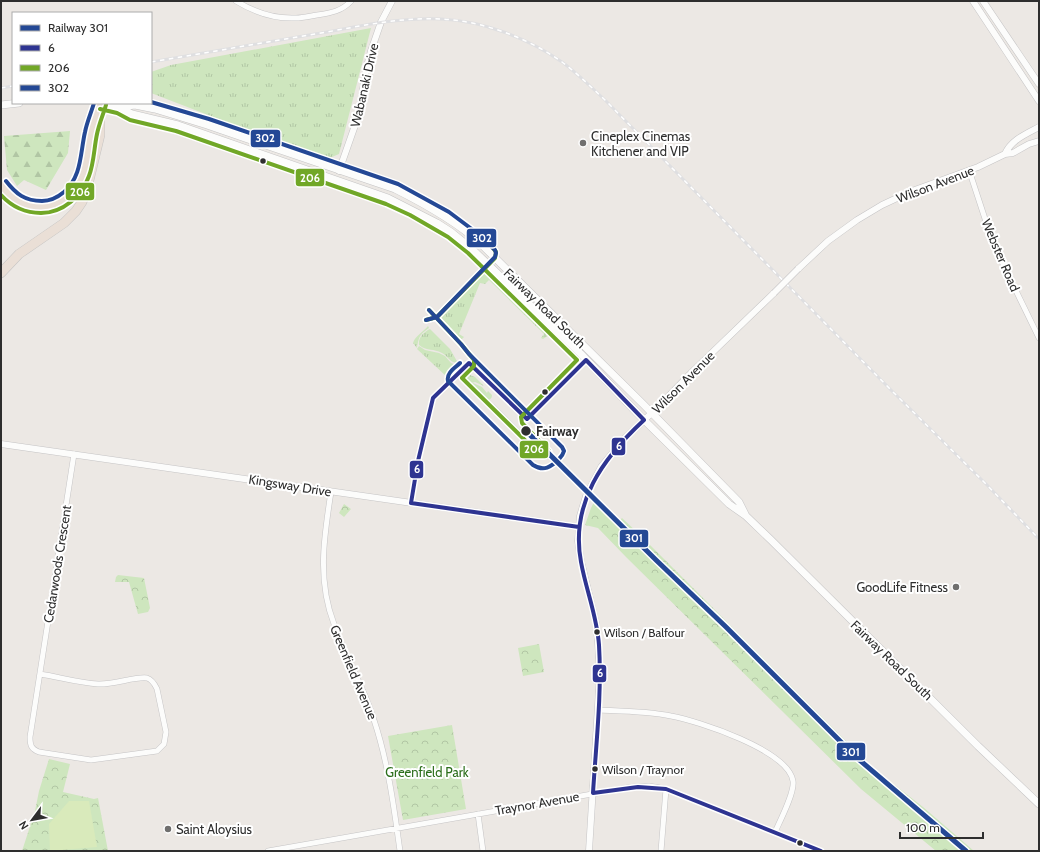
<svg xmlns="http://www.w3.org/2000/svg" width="1040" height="852" viewBox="0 0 1040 852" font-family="Cabin,sans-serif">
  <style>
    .grass { fill: url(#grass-tufts) }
    .forest { fill: url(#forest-firs) }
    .park { fill: url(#park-crowns) }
    .pitch { fill: #d9eabb }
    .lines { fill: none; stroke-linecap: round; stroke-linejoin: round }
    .minor-casing { stroke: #c5c4c5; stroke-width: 6 }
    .tertiary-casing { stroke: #c5c4c5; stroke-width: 7 }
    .secondary-casing { stroke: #c5c4c5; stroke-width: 8 }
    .motorway-casing { stroke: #c6c5c4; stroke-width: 10 }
    .minor { stroke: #fcfcfb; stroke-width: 5 }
    .tertiary { stroke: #fcfcfb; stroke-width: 6 }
    .secondary { stroke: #fcfcfb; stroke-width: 7 }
    .motorway { stroke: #eadfd6; stroke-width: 9 }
    .tram { stroke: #dfdfe1; stroke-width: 1 }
    .rail-casing { stroke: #dfdfe1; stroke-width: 3 }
    .rail { stroke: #fff; stroke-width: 1.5; stroke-dasharray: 4.5; stroke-linecap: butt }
    .tertiary-bridge-casing { stroke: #c5c4c5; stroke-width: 7; stroke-linecap: butt }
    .tertiary-bridge { stroke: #fcfcfb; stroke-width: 6 }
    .bus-1-casing { stroke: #fff; stroke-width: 7 }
    .bus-2-casing { stroke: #fff; stroke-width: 7 }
    .bus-3-casing { stroke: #fff; stroke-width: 7 }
    .bus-1 { stroke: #2e3491; stroke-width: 4 }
    .bus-2 { stroke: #71a727; stroke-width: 4 }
    .bus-3 { stroke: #244895; stroke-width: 4 }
    .rail-1-casing { stroke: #fff; stroke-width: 8 }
    .rail-1 { stroke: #244895; stroke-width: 5 }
    .poi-dot { fill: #706f6e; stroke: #fff; stroke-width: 1.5 }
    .bus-dot { fill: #2e2e2e; stroke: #fff; stroke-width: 1.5 }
    .labels { text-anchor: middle; stroke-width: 4; stroke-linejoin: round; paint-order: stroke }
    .bus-label { font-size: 12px; fill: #2e2e2e; stroke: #fff; text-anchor: start }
    .street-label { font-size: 13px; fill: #2e2e2e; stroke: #fff }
    .poi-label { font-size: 13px; fill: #2e2e2e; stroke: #fff; text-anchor: start }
    .stop-label { font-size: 13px; font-weight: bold; fill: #2e2e2e; stroke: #fff; text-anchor: start }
    .park-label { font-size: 13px; fill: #2c6e1b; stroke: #fff }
    .line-badge { stroke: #fff; stroke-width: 1.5 }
    .badge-label { font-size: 11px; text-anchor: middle; font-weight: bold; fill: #fff }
  </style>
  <defs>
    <pattern id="grass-tufts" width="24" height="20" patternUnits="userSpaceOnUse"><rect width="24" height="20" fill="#cee6be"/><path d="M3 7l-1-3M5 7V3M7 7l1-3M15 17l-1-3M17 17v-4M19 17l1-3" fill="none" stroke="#b1c6a4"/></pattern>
    <pattern id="forest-firs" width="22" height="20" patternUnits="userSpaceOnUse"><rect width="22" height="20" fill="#cee6be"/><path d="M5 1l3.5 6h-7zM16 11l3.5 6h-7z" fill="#b1c6a4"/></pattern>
    <pattern id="park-crowns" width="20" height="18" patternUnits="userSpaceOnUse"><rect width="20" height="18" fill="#cee6be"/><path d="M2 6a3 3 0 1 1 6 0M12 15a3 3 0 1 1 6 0" fill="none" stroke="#b1c6a4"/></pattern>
  </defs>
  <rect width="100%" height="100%" fill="#ece8e4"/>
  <path class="grass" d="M371,28l-32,126 -14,6 -174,-67v-21l20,-7z
    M483,272h2l64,63 -6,4 -2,-1 3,-4 -55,-54 -4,4 -5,-1 -21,51 5,3 -3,3h-5l-18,-19 -2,-2z
    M428,326l1,2c-10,7 -10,9 -12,20l-4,-5c2,-7 10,-11 15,-17z
    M430,329l20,20 8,14c-8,0 -9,-6 -16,-10 -9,-5 -14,-1 -23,-8 -1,-8 5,-13 11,-16z
    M419,346l6,4 14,3 6,3 6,7 7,3 -11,11 -30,-28z
    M470,375l5,2 9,9 -9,-4 -8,2 -1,-5z
    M473,383l9,4 5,6 1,-2 4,4c0,5 -4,5 -8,6 -4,-4 -3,-9 -10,-13l-1,2 -4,-4z"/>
  <path class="forest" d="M70,131l-2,22 -22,37 -22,-10 -7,6 -10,-16 -3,-34z"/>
  <path class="park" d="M596,498l23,23 3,-3 17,16 234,234 50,39 51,44h-38l-75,-62 -235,-232 -28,-29 -13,-3 6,-17z
    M344,504l7,5 -7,8 -5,-4z
    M118,575l26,3 6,30 -2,4 -10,2 -9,-32h-14l1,-5z
    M539,644l5,28 -21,4 -5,-28z
    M452,725l14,84 -63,11 -15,-84z
    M49,759l21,5 -7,28 31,7 4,-1 10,53h-86l13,-40 4,-20z"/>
  <path class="pitch" d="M69,801h20l8,46 -47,4 -1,-27z"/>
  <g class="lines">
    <defs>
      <path id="minor" d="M236,1c18,11 39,18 60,17 7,0 14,-2 21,-3 14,-2 25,-4 34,-14
        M969,170l21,64 11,26 38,78
        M331,492c-7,45 -14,88 3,132 11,33 30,63 40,96 14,42 20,87 26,131
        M40,674c19,3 39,9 58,10 14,1 39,-8 49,-6 6,2 8,7 10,11l9,43 -2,12 -7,7 -66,9 -52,-8c-8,-3 -9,-7 -9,-15l44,-283
        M598,710c24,1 49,1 73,6 27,5 117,34 122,65 2,11 -13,40 -18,51
        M478,814l5,37
        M268,851l364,-64 17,-1 17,3 155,62
        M661,851l5,-62"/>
      <path id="tertiary" d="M973,1l66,100
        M983,1l56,83
        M1005,154c6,-14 21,-20 34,-27
        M339,171l20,-57 7,-44 5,-19 10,-29 11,-21
        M798,269l30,-28 29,-21 25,-15 30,-14 66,-24 27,-13 8,-1 16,-9 10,-3
        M1,444l578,83
        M589,851l11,-177 -2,-32 -2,-19 -15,-62 -3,-20 2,-25 6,-20 15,-29 24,-29 32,-30 34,-35 83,-80"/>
      <path id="secondary" d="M101,103l18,4 13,7 46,11 210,73 49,25 14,9 21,17 109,105 56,59 92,91 17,12 25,24 207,206 61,58
        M1,105l18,-2
        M119,107l16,-2 20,4 52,16 188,64c30,15 59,31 84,53l165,163 95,97 7,14"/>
      <path id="motorway" d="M1,185c11,15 19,21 38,22 19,2 35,-13 43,-29 4,-8 4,-19 5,-27 3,-14 6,-26 11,-39
        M1,273l18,-19 45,-31 12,-12 6,-9 4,-9 14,-58v-32"/>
    </defs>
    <use href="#minor" class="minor-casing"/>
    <use href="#tertiary" class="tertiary-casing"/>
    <use href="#secondary" class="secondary-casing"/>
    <use href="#motorway" class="motorway-casing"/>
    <use href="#minor" class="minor"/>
    <use href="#tertiary" class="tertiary"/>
    <use href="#secondary" class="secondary"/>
    <use href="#motorway" class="motorway"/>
    <path class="tram" d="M494,404l29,29"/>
    <defs>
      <path id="rail" d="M151,62c55,-9 109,-19 164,-28 42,-7 83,-17 126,-15 42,2 87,19 121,43 15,11 29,25 43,38l285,289 97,96 52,54
        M1,88l12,-2"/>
    </defs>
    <use href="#rail" class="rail-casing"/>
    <use href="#rail" class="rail"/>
    <defs>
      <path id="tertiary-bridge" d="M774,293l24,-24"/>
    </defs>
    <use href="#tertiary-bridge" class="tertiary-bridge-casing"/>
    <use href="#tertiary-bridge" class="tertiary-bridge"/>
    <defs>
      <path id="bus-1" d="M586,360l58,60c-41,38 -74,83 -63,142 5,28 16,54 18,83 3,49 -3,99 -6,148
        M527,419l-58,-56 -36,35 -15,63 -7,42 168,24
        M527,419l59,-59
        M593,793l45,-6 28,2 155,62"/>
      <path id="bus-2" d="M100,109l17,4 13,7 46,11 210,73 24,11 38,22 20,16 109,107 -56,57 1,6 27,28 -6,5h-2l-79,-78 12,-12v-6l-13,-16 -32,-34
        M1,195c11,12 24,18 40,18 22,0 41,-17 48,-37 5,-13 5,-28 8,-42 2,-10 6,-19 9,-29
        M426,320l11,-3 58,-59 1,-6 -5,-7"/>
      <path id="bus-3" d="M151,102l58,17 189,65 51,28 24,18 22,20 1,3 -1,4 -58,60 -11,3
        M6,181c10,13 19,20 36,20 8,0 16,-4 22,-9 18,-16 16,-38 21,-60 2,-10 6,-19 9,-29
        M429,310l32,34 8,10 93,93 2,4c-1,4 -2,5 -5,8 -8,8 -15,13 -26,6l-85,-84c-2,-8 7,-13 12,-18"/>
    </defs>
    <use href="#bus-1" class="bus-1-casing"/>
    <use href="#bus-2" class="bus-2-casing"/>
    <use href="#bus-3" class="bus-3-casing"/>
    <use href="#bus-1" class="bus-1"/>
    <use href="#bus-2" class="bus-2"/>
    <use href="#bus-3" class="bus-3"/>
    <defs>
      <path id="rail-1" d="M526,431l130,129 70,67 130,130 110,94"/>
    </defs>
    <use href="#rail-1" class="rail-1-casing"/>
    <use href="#rail-1" class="rail-1"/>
  </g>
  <g class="poi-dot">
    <circle cx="583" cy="143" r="4"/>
    <circle cx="956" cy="587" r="4"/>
    <circle cx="168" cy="829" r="4"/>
  </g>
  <g class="bus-dot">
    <circle cx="263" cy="161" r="3.5"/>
    <circle cx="545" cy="392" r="3.5"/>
    <circle cx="526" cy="431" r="5.5"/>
    <circle cx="597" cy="632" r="3.5"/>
    <circle cx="595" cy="769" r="3.5"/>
    <circle cx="800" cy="843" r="3.5"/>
  </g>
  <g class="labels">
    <g class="bus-label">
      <text x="604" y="637">Wilson / Balfour</text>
      <text x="602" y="774">Wilson / Traynor</text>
    </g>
    <g class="street-label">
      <text transform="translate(364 85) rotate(-77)" y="5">Wabanaki Drive</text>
      <text transform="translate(935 184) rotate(-21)" y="5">Wilson Avenue</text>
      <text transform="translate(1001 255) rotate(67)" y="5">Webster Road</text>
      <text transform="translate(545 308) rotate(44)" y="5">Fairway Road South</text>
      <text transform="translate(683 382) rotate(-45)" y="5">Wilson Avenue</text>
      <text transform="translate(290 485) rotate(9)" y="5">Kingsway Drive</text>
      <text transform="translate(57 564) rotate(-81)" y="5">Cedarwoods Crescent</text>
      <text transform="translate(892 660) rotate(44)" y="5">Fairway Road South</text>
      <text transform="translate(354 672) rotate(67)" y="5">Greenfield Avenue</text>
      <text transform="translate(537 803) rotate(-10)" y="5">Traynor Avenue</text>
    </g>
    <g class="poi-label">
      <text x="591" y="141">Cineplex Cinemas<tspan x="591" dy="15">Kitchener and VIP</tspan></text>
      <text x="948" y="592" text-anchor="end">GoodLife Fitness</text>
      <text x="176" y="834">Saint Aloysius</text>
    </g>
    <g class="stop-label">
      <text x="536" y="436">Fairway</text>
    </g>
    <g class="park-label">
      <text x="427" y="777">Greenfield Park</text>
    </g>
  </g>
  <g class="line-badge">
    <rect x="250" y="129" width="31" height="19" rx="4" fill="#244895"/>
    <rect x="295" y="168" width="30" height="19" rx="4" fill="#71a727"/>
    <rect x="65" y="182" width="30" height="19" rx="4" fill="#71a727"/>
    <rect x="466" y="228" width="31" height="20" rx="4" fill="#244895"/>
    <rect x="611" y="437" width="15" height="19" rx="4" fill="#2e3491"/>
    <rect x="519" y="440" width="30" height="19" rx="4" fill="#71a727"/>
    <rect x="409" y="460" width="15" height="19" rx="4" fill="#2e3491"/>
    <rect x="619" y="529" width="30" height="19" rx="4" fill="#244895"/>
    <rect x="592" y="664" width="15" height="19" rx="4" fill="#2e3491"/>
    <rect x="836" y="742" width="30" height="19" rx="4" fill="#244895"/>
  </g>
  <g class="badge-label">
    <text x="265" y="142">302</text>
    <text x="310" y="182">206</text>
    <text x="80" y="196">206</text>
    <text x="482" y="242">302</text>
    <text x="619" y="450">6</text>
    <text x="534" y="453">206</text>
    <text x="417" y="473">6</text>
    <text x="634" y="542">301</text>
    <text x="600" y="677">6</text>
    <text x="851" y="756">301</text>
  </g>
  <rect width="1040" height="852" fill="none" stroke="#2e2e2e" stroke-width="4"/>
  <rect x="12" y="12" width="140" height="92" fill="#ffffff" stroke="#ababab"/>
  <rect x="20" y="25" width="20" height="6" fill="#244895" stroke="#ababab"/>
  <text x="48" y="32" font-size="12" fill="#2e2e2e">Railway 301</text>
  <rect x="20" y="45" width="20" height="6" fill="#2e3491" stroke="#ababab"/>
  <text x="48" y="52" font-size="12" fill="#2e2e2e">6</text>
  <rect x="20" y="65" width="20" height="6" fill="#71a727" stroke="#ababab"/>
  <text x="48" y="72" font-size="12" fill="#2e2e2e">206</text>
  <rect x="20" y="85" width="20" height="6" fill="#244895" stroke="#ababab"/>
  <text x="48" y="92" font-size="12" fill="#2e2e2e">302</text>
  <g transform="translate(32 820) rotate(238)" stroke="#ffffff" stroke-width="3" paint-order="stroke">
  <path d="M0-3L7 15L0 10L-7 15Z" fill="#2e2e2e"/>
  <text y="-6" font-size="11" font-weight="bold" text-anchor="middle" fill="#2e2e2e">N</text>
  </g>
  <path d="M900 832v6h83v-6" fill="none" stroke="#2e2e2e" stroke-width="2"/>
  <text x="906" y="832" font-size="12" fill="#2e2e2e" stroke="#ffffff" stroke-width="3" paint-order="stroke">100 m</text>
</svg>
